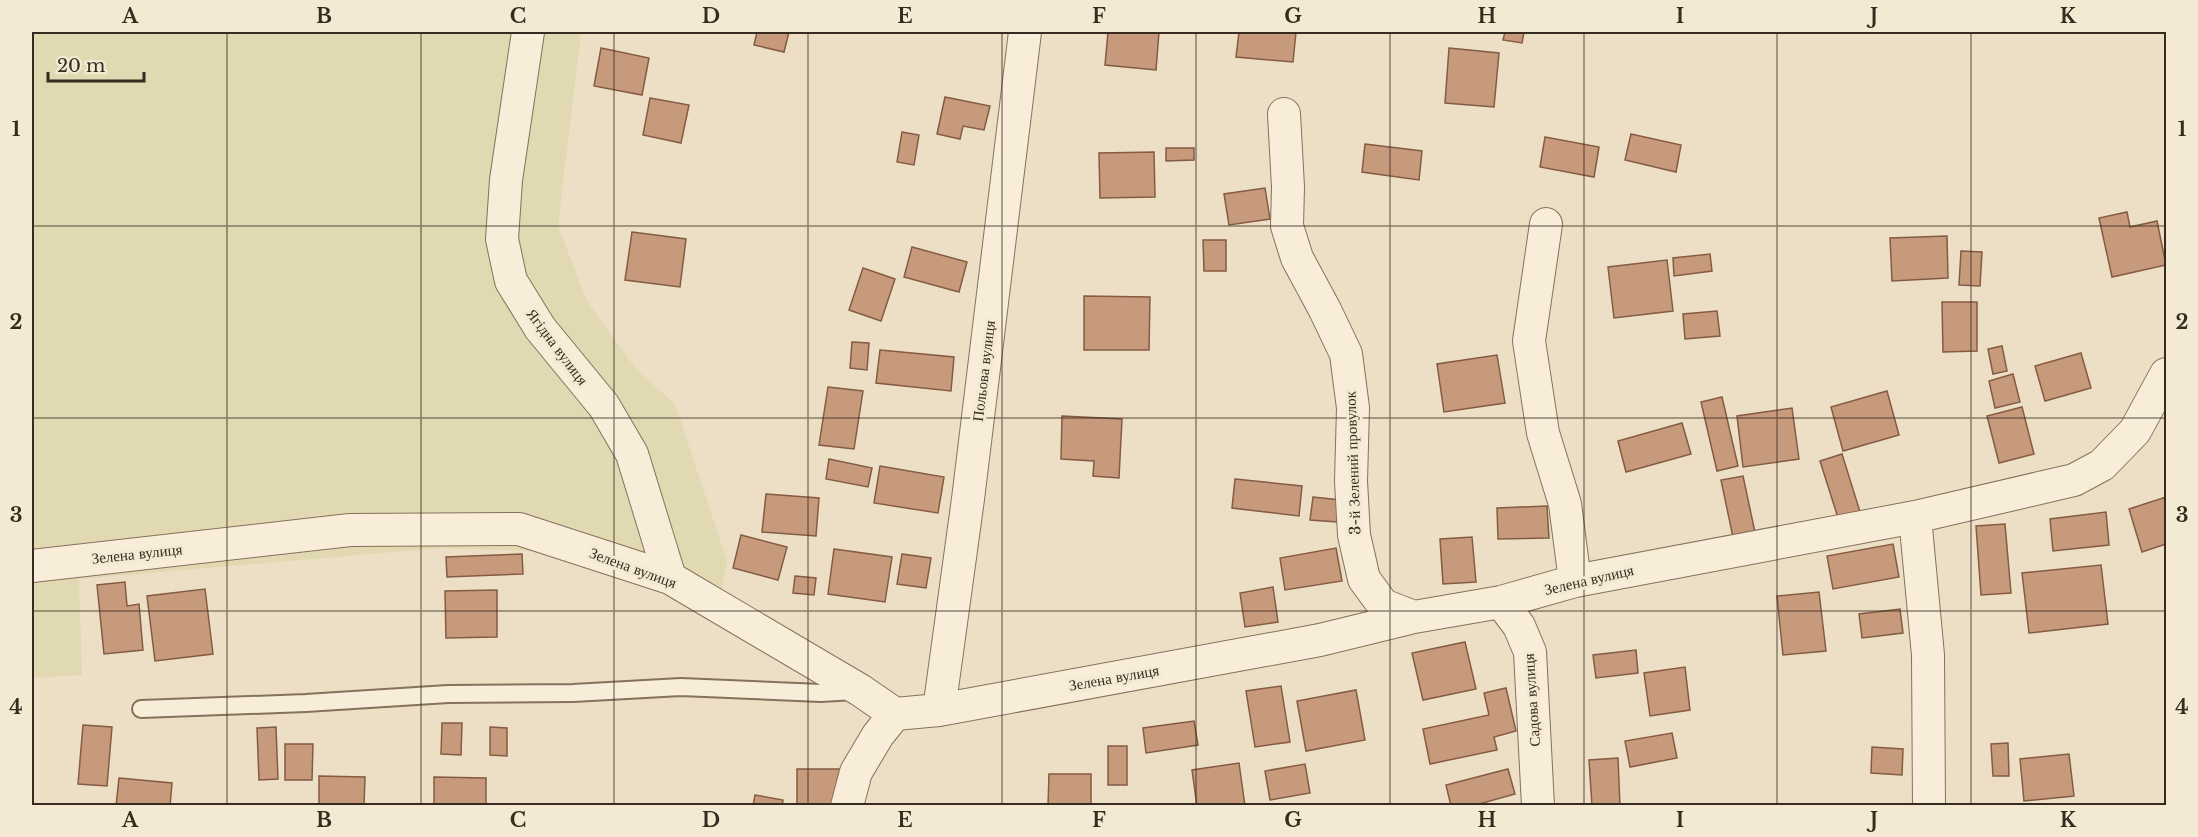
<svg xmlns="http://www.w3.org/2000/svg" width="2198" height="837" viewBox="0 0 2198 837" font-family="'Libre Baskerville',serif">
  <style>
    .farmland { fill: #e1d9b2 }
    .building { fill: #c89a7c; stroke: #845b43; stroke-width: 1.5 }
    .lines { fill: none; stroke-linecap: round; stroke-linejoin: round }
    .service-casing { stroke: #86715c; stroke-width: 20 }
    .minor-casing { stroke: #86715c; stroke-width: 34 }
    .service { stroke: #f7edd8; stroke-width: 16 }
    .minor { stroke: #f7edd8; stroke-width: 32 }
    .grid { fill: none; stroke: #372a1f; stroke-width: 1.5; stroke-opacity: 0.55 }
    .labels { text-anchor: middle; stroke-width: 6; stroke-linejoin: round; paint-order: stroke }
    .street-label { font-size: 15px; fill: #372a1f; stroke: #f4ead4 }
    .neatline { fill: none; stroke: #372a1f; stroke-width: 2 }
    .grid-label { font-size: 20px; text-anchor: middle; font-weight: bold; fill: #372a1f }
  </style>
  <rect width="100%" height="100%" fill="#ecdfc5"/>
  <path class="farmland" d="M32,32h549l-23,194 29,75 49,68 39,35 52,157 -7,36 -187,-46 -92,-3 -362,31 3,96 -50,3z"/>
  <path class="building" d="M757,32h32l-5,20 -30,-7z
    M1108,32h51l-3,38 -51,-5z
    M1239,32h57l-3,30 -57,-5z
    M1505,32h19l-2,11 -19,-3z
    M601,48l48,10 -7,37 -48,-9z
    M1449,48l50,5 -5,54 -49,-4z
    M945,97l45,9 -6,24 -21,-4 -3,13 -23,-5z
    M650,98l39,7 -8,38 -38,-8z
    M902,132l17,3 -5,30 -17,-3z
    M1631,134l50,11 -5,27 -51,-12z
    M1545,137l54,10 -5,30 -54,-10z
    M1365,144l57,7 -3,29 -57,-8z
    M1166,148h28v12l-28,1z
    M1154,152l1,45 -55,1 -1,-45z
    M1265,188l5,31 -41,6 -5,-31z
    M2127,212l3,15 27,-6 9,44 -54,12 -13,-59z
    M632,232l54,7 -6,48 -55,-7z
    M1947,236l1,42 -56,3 -2,-43z
    M1203,240h23v31h-22z
    M912,247l55,15 -8,30 -55,-15z
    M1961,251l21,1 -2,34 -21,-1z
    M1710,254l2,17 -38,5 -1,-18z
    M1667,260l6,51 -59,7 -6,-51z
    M863,268l32,11 -14,42 -32,-11z
    M1084,296l66,1 -1,53h-65z
    M1942,302h35v49l-34,1z
    M1717,311l3,25 -35,3 -2,-25z
    M852,342l17,1 -2,27 -17,-2z
    M2002,346l5,25 -14,3 -5,-25z
    M880,350l74,7 -3,34 -75,-8z
    M2081,353l10,35 -46,13 -10,-35z
    M1497,355l8,48 -61,9 -7,-48z
    M2013,374l7,28 -25,6 -6,-27z
    M828,387l35,4 -9,58 -35,-4z
    M1887,391l12,44 -56,16 -12,-44z
    M1722,397l16,69 -21,5 -16,-69z
    M2022,407l12,47 -35,9 -12,-47z
    M1792,408l7,51 -56,8 -6,-51z
    M1062,416l60,3 -3,59 -26,-2 1,-15 -33,-2z
    M1682,423l9,31 -65,18 -8,-31z
    M1842,454l19,61 -22,6 -19,-60z
    M829,459l43,9 -4,19 -42,-8z
    M880,466l64,11 -6,36 -64,-10z
    M1743,476l13,61 -22,5 -13,-62z
    M1235,479l67,7 -3,30 -67,-8z
    M766,494l53,4 -3,38 -54,-4z
    M1313,497l27,3 -3,22 -27,-2z
    M2166,497v47l-24,8 -13,-43z
    M1547,506l2,32 -51,1 -1,-31z
    M2106,512l3,33 -56,6 -3,-32z
    M2005,524l6,69 -30,2 -5,-69z
    M741,535l46,12 -9,33 -45,-12z
    M1472,537l4,45 -33,2 -3,-45z
    M1893,544l6,33 -66,12 -6,-33z
    M1336,548l6,33 -57,9 -5,-32z
    M834,549l58,8 -7,45 -57,-8z
    M522,554l1,20 -76,3 -1,-20z
    M902,554l29,4 -5,30 -29,-4z
    M2101,565l7,59 -79,9 -7,-60z
    M795,576l21,2 -2,17 -21,-2z
    M125,582l2,24 12,-2 4,46 -39,4 -7,-69z
    M1273,587l5,35 -33,5 -5,-34z
    M205,589l8,65 -58,7 -8,-65z
    M497,590v47l-51,1 -1,-47z
    M1819,592l7,59 -43,4 -6,-59z
    M1900,609l3,24 -41,5 -3,-24z
    M1465,642l11,47 -53,11 -11,-47z
    M1636,650l2,23 -42,5 -3,-23z
    M1685,667l5,43 -40,6 -6,-43z
    M1281,686l9,56 -35,5 -9,-56z
    M1506,688l10,43 -22,6 3,13 -67,14 -7,-35 66,-14 -5,-22z
    M1356,690l9,50 -59,11 -9,-50z
    M1194,721l4,24 -52,8 -3,-25z
    M442,723h20l-1,32 -20,-1z
    M83,725l29,2 -5,59 -29,-2z
    M276,727l2,52 -19,1 -2,-52z
    M490,727l17,1v28l-17,-1z
    M1672,733l5,25 -47,9 -5,-26z
    M2008,743l1,33h-16l-2,-32z
    M285,744h28l-1,36h-27z
    M1108,746h19v39h-19z
    M1872,747l31,2 -1,26 -31,-2z
    M2069,754l5,42 -50,5 -4,-42z
    M1618,758l2,48h-28l-3,-46z
    M1239,763l6,43h-48l-5,-36z
    M1305,764l5,29 -40,7 -5,-29z
    M797,769h45v37h-45z
    M1508,769l7,25 -43,12h-21l-5,-21z
    M1049,774h42v32h-43z
    M319,776l46,1 -1,29h-45z
    M434,777l52,1v28h-52z
    M119,778l53,5 -2,23h-54z
    M755,795l28,5 -1,6h-29z"/>
  <g class="lines">
    <defs>
      <path id="service" d="M141,709l165,-6 142,-9 125,-1 108,-6 140,6 33,-2"/>
      <path id="minor" d="M528,32l-22,148 -4,59 9,42 29,47 64,78 28,48 38,124
        M1284,114l4,73 -1,39 10,32 28,52 21,44 7,54 -2,73 3,54 10,44 19,26 31,12
        M1546,224l-17,117 14,92 22,71 10,77
        M1915,517l13,138 1,151
        M32,566l318,-36 169,-1 151,49 190,112 35,24 44,-4 381,-70 94,-23 87,-15 74,-21 340,-64 159,-37 28,-15 33,-34 31,-57
        M1501,602l18,24 11,26 8,154
        M939,710l29,-211 57,-467
        M847,806l9,-34 22,-37 17,-21"/>
    </defs>
    <use href="#service" class="service-casing"/>
    <use href="#minor" class="minor-casing"/>
    <use href="#service" class="service"/>
    <use href="#minor" class="minor"/>
  </g>
  <path class="grid" d="M227,32v774M421,32v774M614,32v774M808,32v774M1002,32v774M1196,32v774M1390,32v774M1584,32v774M1777,32v774M1971,32v774M32,226h2134M32,418h2134M32,611h2134"/>
  <g class="labels">
    <g class="street-label">
      <text transform="translate(557 347) rotate(53)" y="5">Ягідна вулиця</text>
      <text transform="translate(984 371) rotate(-83)" y="5">Польова вулиця</text>
      <text transform="translate(1353 463) rotate(-92)" y="5">3-й Зелений провулок</text>
      <text transform="translate(137 554) rotate(-6)" y="5">Зелена вулиця</text>
      <text transform="translate(633 568) rotate(20)" y="5">Зелена вулиця</text>
      <text transform="translate(1589 580) rotate(-13)" y="5">Зелена вулиця</text>
      <text transform="translate(1114 678) rotate(-10)" y="5">Зелена вулиця</text>
      <text transform="translate(1532 700) rotate(-94)" y="5">Садова вулиця</text>
    </g>
  </g>
  <rect width="2198" height="837" fill="none" stroke="#f4ead4" stroke-width="66"/>
  <path d="M48 72v9h96v-9" fill="none" stroke="#372a1f" stroke-width="3"/>
  <text x="57" y="72" font-size="18" fill="#372a1f" stroke="#f4ead4" stroke-width="4.5" paint-order="stroke">20 m</text>
  <rect x="33" y="33" width="2132" height="771" class="neatline"/>
  <g class="grid-label">
    <text x="130" y="23">A</text>
    <text x="324" y="23">B</text>
    <text x="518" y="23">C</text>
    <text x="711" y="23">D</text>
    <text x="905" y="23">E</text>
    <text x="1099" y="23">F</text>
    <text x="1293" y="23">G</text>
    <text x="1487" y="23">H</text>
    <text x="1680" y="23">I</text>
    <text x="1874" y="23">J</text>
    <text x="2068" y="23">K</text>
    <text x="16" y="136">1</text>
    <text x="2182" y="136">1</text>
    <text x="16" y="329">2</text>
    <text x="2182" y="329">2</text>
    <text x="16" y="522">3</text>
    <text x="2182" y="522">3</text>
    <text x="16" y="714">4</text>
    <text x="2182" y="714">4</text>
    <text x="130" y="827">A</text>
    <text x="324" y="827">B</text>
    <text x="518" y="827">C</text>
    <text x="711" y="827">D</text>
    <text x="905" y="827">E</text>
    <text x="1099" y="827">F</text>
    <text x="1293" y="827">G</text>
    <text x="1487" y="827">H</text>
    <text x="1680" y="827">I</text>
    <text x="1874" y="827">J</text>
    <text x="2068" y="827">K</text>
  </g>
</svg>
